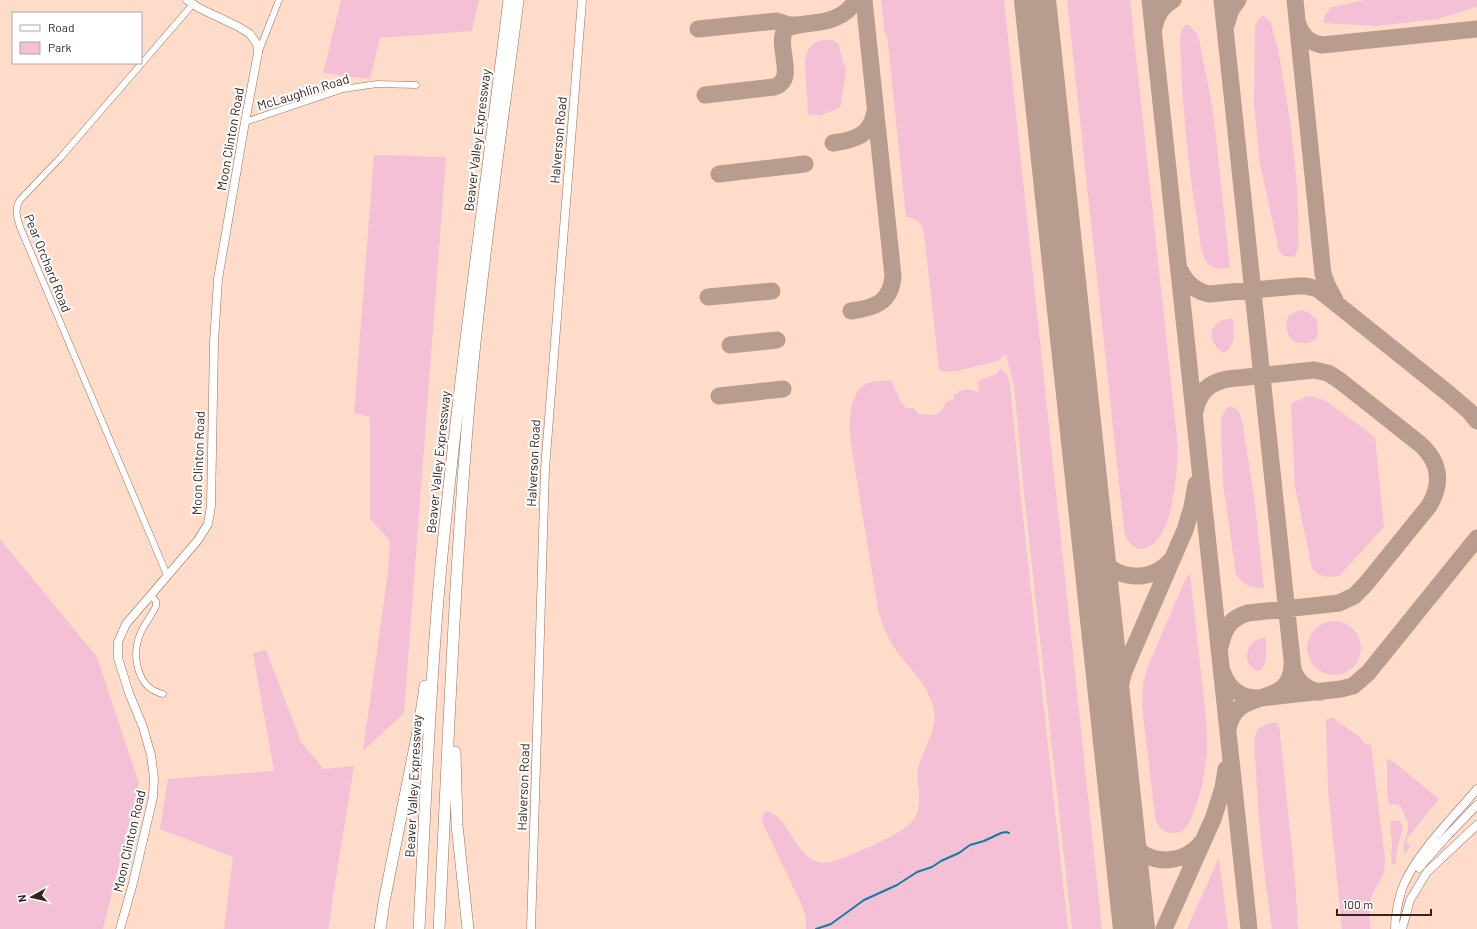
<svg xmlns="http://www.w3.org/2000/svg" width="1477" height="929" viewBox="0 0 1477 929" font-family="Barlow,sans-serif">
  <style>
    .green { fill: #f3c0d6 }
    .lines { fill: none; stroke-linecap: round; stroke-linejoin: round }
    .stream { stroke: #147c9e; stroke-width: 2 }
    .taxiway { stroke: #b89c8d; stroke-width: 17 }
    .runway { stroke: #b89c8d; stroke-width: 42 }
    .minor-casing { stroke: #97715c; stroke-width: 7 }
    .tertiary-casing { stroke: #97715c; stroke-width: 9 }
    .motorway-casing { stroke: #97715c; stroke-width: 12 }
    .minor { stroke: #fff; stroke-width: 6 }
    .tertiary { stroke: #fff; stroke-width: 8 }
    .motorway { stroke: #fff; stroke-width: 11 }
    .labels { text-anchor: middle; stroke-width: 4; stroke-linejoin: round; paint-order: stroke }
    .street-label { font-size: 13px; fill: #34251c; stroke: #fff }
  </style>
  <rect width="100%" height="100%" fill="#fedcc9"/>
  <path class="green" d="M341,0h138l-7,31 -92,7 -10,41 -47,-6z
    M881,0h123l98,929h-30l-48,-435 -10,-109 -8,-30 -3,1 -5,5 -41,10 -14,1 -4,-3 -15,-136c-2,-10 -8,-15 -18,-16l-19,-182h-2z
    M1067,0h63l48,447c-1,25 -4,88 -30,100 -3,1 -8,3 -11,1 -9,-4 -12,-11 -13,-19z
    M1366,0h111v7l-39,12 -61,7 -54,-3 2,-8 6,-8z
    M1264,16l7,7 5,20h1c10,55 19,110 21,166 0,13 1,27 0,40l-2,5 -2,3 -10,-1 -5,-5 -19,-87 -6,-59 1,-78 4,-9z
    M1186,25h3l9,10 15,74 17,159c-7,1 -15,2 -21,-3 -9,-9 -9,-28 -11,-40 -11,-64 -16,-124 -18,-188l2,-8z
    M825,40h7l6,3 8,28 -6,36 -20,9h-2v-2l-10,1c0,-11 -1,-21 -2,-32 -1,-18 -5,-40 19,-43z
    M374,155l72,2 -42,556 -41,38 25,-179 2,-31 -20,-22v-102l-16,-4z
    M1300,310l8,2 9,8 1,14 -3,6 -8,3 -13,-1c-8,-7 -10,-17 -5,-27z
    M1233,318c1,13 3,28 -9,35 -14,-7 -18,-27 -1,-33 3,-1 7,-1 10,-2z
    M1000,368l7,7 3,9 11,114 47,431h-262v-11l-3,-10 -40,-84c-2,-6 -2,-8 3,-13 22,3 29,48 56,52 12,2 71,-26 83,-35 4,-3 8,-7 10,-11 9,-15 0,-32 3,-48 4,-21 22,-40 15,-63 -6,-22 -22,-36 -35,-53 -10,-13 -16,-28 -20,-44l-27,-165c-2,-17 -3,-48 13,-59 7,-5 18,-4 27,-5 3,6 10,26 16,28 2,0 5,0 7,0l4,6c15,1 22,4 28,-12l8,-3v-5h4v-3l10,-2 9,3 2,-3 -2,-7 21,-9z
    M1307,396l7,1 12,4 49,36 9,90 -45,49c-11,1 -20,2 -27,-8l-17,-81 -4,-83z
    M1228,407h5l6,5 3,8 12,75 10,93c-14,0 -19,-2 -28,-13l-13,-92 -2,-64 3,-7z
    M0,539l97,118 42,126 -36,146h-103z
    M1190,574c4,36 8,71 12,107 2,23 6,47 5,70 0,16 -11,72 -25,80 -3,2 -9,2 -12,2 -10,-3 -13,-7 -15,-17l-13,-109 1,-23 5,-18 38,-88z
    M1307 648a27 27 0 1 1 54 0a27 27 0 1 1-54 0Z
    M1266,637v24l-5,9 -3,1c-20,-8 -11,-32 8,-34z
    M266,650l35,92 23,27 30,-3 -26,163h-104l9,-72 -73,-28 8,-50 106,-8 -21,-118z
    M1330,718h3l27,19 5,7 6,1 14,114 -1,14 -13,24 -2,22 2,10h-29l-14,-139 -2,-70z
    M1275,722l4,2 16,155 3,50h-26c-8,-53 -14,-107 -16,-161 -1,-11 -4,-26 1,-37 3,-6 12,-7 18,-9z
    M1387,759l8,4 44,36 -33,41 4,6 -5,8c-5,-10 4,-19 3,-30 0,-3 -6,-14 -8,-18l-4,-2 -7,1 -2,-13z
    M1393,820l7,1 3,6 -6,23 -1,12 -2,2h-2l-1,-8 1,-9 -2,-25z
    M1219,858l9,71h-41l30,-67z"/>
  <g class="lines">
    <path class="stream" d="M816,929l15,-5 33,-24 33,-15 20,-13 15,-5 9,-6 18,-8 11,-8 14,-4 17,-8 5,-1 3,1"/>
    <path class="taxiway" d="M1150,0l99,929
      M1222,0l71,669c4,13 14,21 28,23
      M1295,0l28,274 4,11 8,15
      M1298,24c3,11 12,19 24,21l155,-16
      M1226,25l5,-15 7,-10
      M1154,28c2,-12 8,-22 19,-28
      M698,29l79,-8 12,4h7
      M705,95l69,-8c24,-7 1,-41 11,-57 6,-5 13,-5 20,-6 21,-2 40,-5 51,-24
      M833,143c21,-3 38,-7 42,-32
      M719,174l86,-10
      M1180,270c6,13 15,21 29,24l89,-8h8l12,3 131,105 20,17 8,10
      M708,297l64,-6
      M851,311c23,-3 40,-8 42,-35l-29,-276
      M730,345l47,-5
      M719,396l64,-7
      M1195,412c3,-19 14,-30 33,-33l86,-9 14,3 11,7 81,64c20,18 23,39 9,62l-64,79 -11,11 -15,7 -91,10c-18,5 -24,16 -28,34
      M1090,517c2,13 3,27 10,39 16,26 52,26 71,4
      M1223,673c6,17 20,26 38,25l80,-9 12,-3 15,-13 109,-135
      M1228,730c7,-47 66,-18 64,-69
      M1117,774l-1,-58 2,-19 5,-23 10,-24 52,-120 7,-23 4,-23
      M1120,802c3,13 4,27 11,39 16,26 53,24 71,1
      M1164,929l49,-110 10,-31 3,-19"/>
    <path class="runway" d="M1035,0l99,929"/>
    <defs>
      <path id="minor" d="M259,51l20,-51
        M245,122l98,-33 34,-5 39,1
        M167,575l-147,-348c-3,-10 -6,-18 0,-27l41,-43 132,-153
        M150,595l6,6v5c-4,9 -11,17 -15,26 -10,22 -5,56 22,62"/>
      <path id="tertiary" d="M1419,868l27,-31 31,-32
        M120,929l13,-46 20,-86 1,-19 -3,-23 -8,-28 -14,-34 -11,-35v-16l8,-18 72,-84 10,-16 3,-18 3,-164 4,-63 27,-157 13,-69 -1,-9 -7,-10 -11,-7 -40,-19 -12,-8
        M531,929l14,-460 37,-469
        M1395,929c0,-13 4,-33 9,-45 14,-32 50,-68 73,-95
        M1402,929l8,-29 17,-28 50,-47"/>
      <path id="motorway" d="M455,752l2,73 11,104
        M380,929l4,-27 36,-181 5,-35
        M419,929c6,-114 10,-228 20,-342 18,-196 46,-392 70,-587
        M439,929c9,-175 15,-350 30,-524 12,-136 32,-270 49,-405"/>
    </defs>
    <use href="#minor" class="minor-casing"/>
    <use href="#tertiary" class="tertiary-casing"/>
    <use href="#motorway" class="motorway-casing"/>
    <use href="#minor" class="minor"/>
    <use href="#tertiary" class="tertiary"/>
    <use href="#motorway" class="motorway"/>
  </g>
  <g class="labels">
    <g class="street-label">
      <text transform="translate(303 92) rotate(-17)" y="5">McLaughlin Road</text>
      <text transform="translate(230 139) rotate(-80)" y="5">Moon Clinton Road</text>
      <text transform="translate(477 140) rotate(-83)" y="5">Beaver Valley Expressway</text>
      <text transform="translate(558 140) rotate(-85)" y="5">Halverson Road</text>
      <text transform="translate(48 263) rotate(68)" y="5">Pear Orchard Road</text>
      <text transform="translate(438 462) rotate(-84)" y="5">Beaver Valley Expressway</text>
      <text transform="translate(198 463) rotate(-88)" y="5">Moon Clinton Road</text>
      <text transform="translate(533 463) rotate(-87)" y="5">Halverson Road</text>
      <text transform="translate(413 786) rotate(-87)" y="5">Beaver Valley Expressway</text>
      <text transform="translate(523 787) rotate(-88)" y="5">Halverson Road</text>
      <text transform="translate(129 841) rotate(-77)" y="5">Moon Clinton Road</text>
    </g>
  </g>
  <rect x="12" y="12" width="130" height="52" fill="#ffffff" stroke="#aea8a4"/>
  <rect x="20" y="25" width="20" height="6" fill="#ffffff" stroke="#aea8a4"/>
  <text x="48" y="32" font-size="12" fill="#34251c">Road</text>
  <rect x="20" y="42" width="20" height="12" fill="#f3c0d6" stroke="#aea8a4"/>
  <text x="48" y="52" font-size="12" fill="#34251c">Park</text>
  <g transform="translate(32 897) rotate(262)" stroke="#ffffff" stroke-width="3" paint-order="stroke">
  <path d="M0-3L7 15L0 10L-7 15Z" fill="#34251c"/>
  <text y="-6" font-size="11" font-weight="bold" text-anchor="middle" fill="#34251c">N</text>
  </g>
  <path d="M1337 909v6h94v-6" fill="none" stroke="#34251c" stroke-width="2"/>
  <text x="1343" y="909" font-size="12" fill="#34251c" stroke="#ffffff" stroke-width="3" paint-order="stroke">100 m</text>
</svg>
